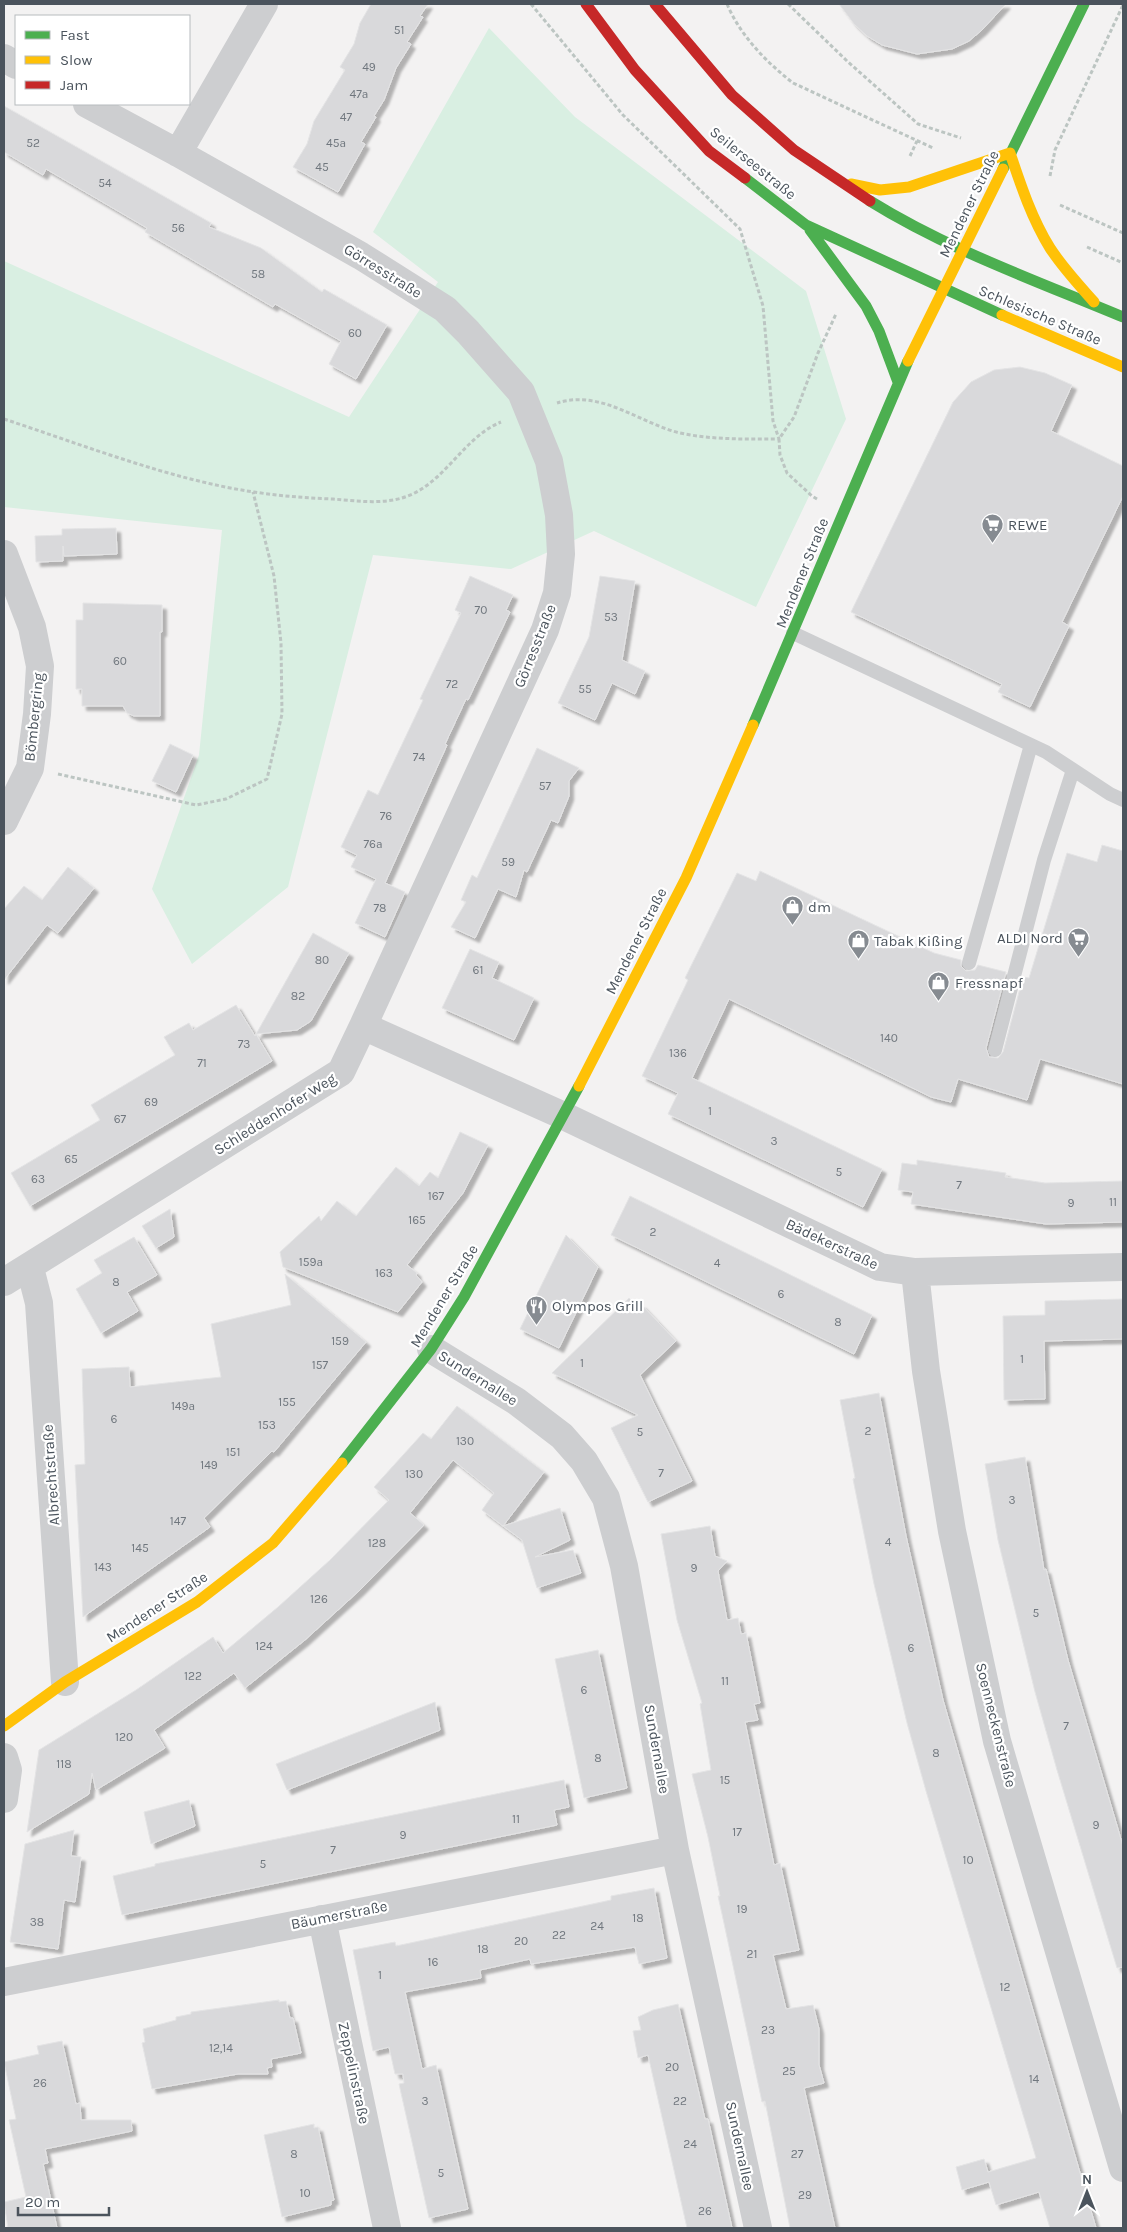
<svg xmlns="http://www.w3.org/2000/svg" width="1127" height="2232" viewBox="0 0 1127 2232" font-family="Karla,sans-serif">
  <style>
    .green { fill: #d9efe2 }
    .building { fill: #d9d9db; stroke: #e4e4e5; filter: url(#shadow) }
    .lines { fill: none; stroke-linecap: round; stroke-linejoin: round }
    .path { stroke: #bcc5c2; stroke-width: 3; stroke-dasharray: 4 2.5; stroke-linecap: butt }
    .lane { stroke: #cdced0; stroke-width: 14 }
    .street { stroke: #cdced0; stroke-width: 28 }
    .fast { stroke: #4caf50; stroke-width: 11 }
    .slow { stroke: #ffc107; stroke-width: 11 }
    .jam { stroke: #c62828; stroke-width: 11 }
    .labels { text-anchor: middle; stroke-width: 4.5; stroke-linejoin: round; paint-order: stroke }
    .number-label { font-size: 12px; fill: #70777e }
    .street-label { font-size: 15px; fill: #4b545d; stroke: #fff }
    .poi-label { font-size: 15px; fill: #4b545d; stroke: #fff; text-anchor: start }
  </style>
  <defs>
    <filter id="shadow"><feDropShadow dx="4.5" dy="4.5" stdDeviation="1" flood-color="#0004"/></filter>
  </defs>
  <rect width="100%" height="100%" fill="#f3f2f2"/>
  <path class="green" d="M489,28l86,89 231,174 40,128 -90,188 -162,-76 -83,38 -138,-14 -85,332 -96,77 -40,-75 47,-134 23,-225 -218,-23v-246l345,156 89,-135 -65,-50z"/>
  <path class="building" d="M371,4h57l-8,12 3,1 -16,25 4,2 -15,24 -12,32 -10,16 2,1 -15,25 4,2 -27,48 -45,-25 14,-23 7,-23 31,-51 -5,-3 14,-23 6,-21z
    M839,4h167l-24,26 -13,11 -17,8 -35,5 -35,-9 -15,-9 -13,-12z
    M4,106l207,117 -2,4 52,21 61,44 2,-3 63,36 -31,54 -27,-15 12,-23 -66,-37 -2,3 -128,-75 2,-4 -101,-59 -3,6 -39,-23z
    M1020,367l25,6 27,12 -21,46 72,35v30l-61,126 7,4 -39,81 -32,-15 4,-8 -151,-72 102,-210 18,-20 23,-12z
    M116,528l1,26 -53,2 -1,-10v15l-27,1 -1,-26 27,-1v-6z
    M470,576l43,19 -7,15 4,2 -42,88 -2,-1 -21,45 2,1 -62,138 20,9 -20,45 -30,-14 21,-44 -25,-12 6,-12 -16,-8 27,-57 10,5 45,-95 -3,-1 41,-86 -6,-3z
    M600,576l35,5 -13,79 23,11 -10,23 -23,-11 -17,37 -37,-17 31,-66z
    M83,603l79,2v27h-2v84h-26l-7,-3 -4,-7h-41v-17h-6v-69h7z
    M170,744l23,11 -17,37 -24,-11z
    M537,748l42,20 -10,13v15l-11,27 -7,-3 -24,52 -3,-2 -8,27 -18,-8 -23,49 -24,-11 15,-25 -5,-2 11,-25 5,3z
    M1102,845l21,6v233l-83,-25 -13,41 -69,-21 -7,23 -20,-5 -202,-98 -37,79 190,91 -19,38 -195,-93 10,-21 -36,-17 46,-96 -3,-2 52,-105 19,8 4,-10 174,82 27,7v6l5,5 9,-1 3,-5 28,7 -20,76 3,9 9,1 5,-6 20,-75 6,1 38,-125 30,9z
    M68,867l26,21 -36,45 -11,-8 -43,55v-71l20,-23 18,14z
    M313,933l36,20 -38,68 -14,9 -41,4 16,27 -242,145 -19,-33 89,-53 -9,-15 84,-50 -11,-18 25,-14 4,7 43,-25 19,31z
    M470,949l29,13 -7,16 42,20 -20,42 -72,-32z
    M460,1132l28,13 -25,48 -56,72 10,8 -1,2 6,7 -24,30 -115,-45 -3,-15 39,-36 2,5 16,-20 19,15 40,-49 23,19 11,-14 8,6z
    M917,1160l89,13 -1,4 40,6 78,-2v41l-77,2 -135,-20 2,-12 -15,-2 4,-27 15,2z
    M630,1196l242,119 -18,39 -243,-119z
    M170,1209l4,28 -18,11 -14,-22z
    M566,1235l32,32 -39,81 -39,-19z
    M134,1237l23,38 -30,17 11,19 -37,22 -25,-44 26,-16 -8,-13z
    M285,1274l81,68 -92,110 -2,-1 -68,67 6,9 -127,90 -8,-152 10,-1 -3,-95 47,-2 1,20 91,-10 -10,-53 80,-19z
    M629,1298l9,9 3,-3 35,37 -36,34 52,106 -44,21 -37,-74 27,-13 -86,-42z
    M1123,1299v40l-79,2 1,58 -41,1 -1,-84 42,-1v-14z
    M879,1393l27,143 37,164 153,528h-46l-11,-36 -43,13 -7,-23 -27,8 -6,-23 28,-8 4,13 48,-14 -110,-367 -19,-68 -33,-139 -21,-105 2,-1 -15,-78z
    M457,1406l87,66 -41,54 -21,-16 12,-17 -41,-33 -43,53 14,12 -64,65 -55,50 -60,48 -11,-15 -80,57 11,18 -69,42 -4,-17 -3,21 -62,38 12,-82 97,-60 77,-53 10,16 55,-46 52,-47 59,-60 -15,-13 49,-54 8,6z
    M1025,1457l19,113 2,-1 22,91 55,186v121l-6,1 -60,-198 -22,-78 -37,-152 -13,-76z
    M560,1508l10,32 -35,17 38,-7 8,23 -44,15 -15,-48 -19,-14z
    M710,1526l5,30 12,5 -9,10 9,49 11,-2 3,16 5,-1 14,70 -6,1 4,16 -13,2 29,143 6,-2 19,87 -26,5 13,54 27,-4 6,24v36l5,18 -20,5 31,140h-45l-25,-127 -3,1 -37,-174 -7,-32h2l-12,-59 -16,-63 19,-4 -11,-66 2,-1 -25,-83 -16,-86z
    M598,1650l29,138 -43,10 -29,-139z
    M435,1702l5,28 -153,60 -11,-26z
    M564,1780l5,27 -15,3 3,15 -435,90 -9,-39 42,-10v-2z
    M189,1800l6,26 -44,18 -7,-32z
    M74,1830l-3,26 10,1 -6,45 -11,-2 -6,49 -48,-7 15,-98z
    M654,1888l13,70 -28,6 -4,-17 -104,17 -1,-5 -50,11 1,8 -76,14 17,77 14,-4 32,144 -39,9 -30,-134 5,-1 -1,-9h-8l-6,-27 -16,4 -20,-101 42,-8 1,4 215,-46v-4z
    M279,2000v2l7,-1 4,17h3l8,35 -30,6 1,8 -5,1 1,6h-30l-86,15 -10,-46 3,-1 -2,-13 33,-9v-3l15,-3v-2z
    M678,2004l27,115h3l24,109h-45l-39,-173 -10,3 -5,-27 8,-1 -3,-13 15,-7z
    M62,2041l14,63 4,-1 1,17h50l1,11 -87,18 3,14 -5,1 14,64h-49l-4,-26 22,-5 -17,-77 7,-1 -12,-57 35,-8 -2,-8z
    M314,2124v4l4,-1 16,73 -3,1v4l-49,12 -18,-82z"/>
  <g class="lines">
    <path class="path" d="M531,4l92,111 117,114 23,77 10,115 6,18c-33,0 -66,1 -99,-6 -41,-10 -79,-44 -123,-30
      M727,4c13,31 39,58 66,79l140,65
      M788,4l59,57 71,63 43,14
      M910,156l7,-15
      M1050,176l5,-26 68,-145
      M1060,205l63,28
      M1087,247l36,16
      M4,419c79,26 168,61 250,73 26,4 52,6 79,7 24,2 51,6 75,-3 38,-15 56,-59 93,-74
      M817,499l-5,-3 -25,-23 -7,-18 -1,-16 15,-22 24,-64 18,-39
      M58,774l138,31 30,-6 41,-20 15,-65 -1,-71 -7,-67 -21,-84"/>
    <path class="lane" d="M793,633l253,119 64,42 13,6
      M969,963l62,-218
      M995,1050l49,-190 29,-90"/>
    <path class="street" d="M4,58l12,7
      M87,104l91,49 183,103 84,53 23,23 53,60 28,69 10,54 2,39 -4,39 -12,37 -182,396
      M178,153l86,-149
      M4,554l28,73 8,39 -3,48 -7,54 -26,53
      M30,1268l9,35 26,379
      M915,1272l11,99 26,160 45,210 126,427
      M4,1282l337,-210 22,-46 201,90 316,151 35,5 208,-5
      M431,1349l85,52 46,35 22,25 22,37 18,68 51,284 83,378
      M4,1757l4,13 -4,29
      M322,1919l65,309
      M4,1982l671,-132"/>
    <path class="fast" d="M1003,169l81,-165
      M745,178l61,47 196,90
      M870,201c79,49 167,80 253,116
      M810,230l56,76 13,25 19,51
      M753,725l155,-364
      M342,1463l89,-114 33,-52 115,-211"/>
    <path class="slow" d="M1010,153c11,33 22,66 40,95 13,20 29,37 44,54
      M851,184l29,6 29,-3 101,-34
      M1002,315l121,52
      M908,361l95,-192
      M579,1086l107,-208 67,-153
      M4,1726l61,-44 132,-80 76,-59 69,-80"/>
    <path class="jam" d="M586,4l49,66 74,81 36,27
      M655,4l77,91 62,55 76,51"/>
  </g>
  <defs>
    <symbol id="supermarket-pin" viewBox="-11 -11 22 30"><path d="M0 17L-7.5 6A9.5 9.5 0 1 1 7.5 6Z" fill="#868b91" stroke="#fff"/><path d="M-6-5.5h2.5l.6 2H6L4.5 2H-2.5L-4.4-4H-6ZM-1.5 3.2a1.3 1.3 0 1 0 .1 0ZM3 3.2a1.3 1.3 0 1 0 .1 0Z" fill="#fff"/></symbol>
    <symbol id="shop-pin" viewBox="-11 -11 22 30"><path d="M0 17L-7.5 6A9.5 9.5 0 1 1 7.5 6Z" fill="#868b91" stroke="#fff"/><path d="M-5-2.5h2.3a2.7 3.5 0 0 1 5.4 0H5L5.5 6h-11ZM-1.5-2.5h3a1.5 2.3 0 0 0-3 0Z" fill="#fff"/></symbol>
    <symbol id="restaurant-pin" viewBox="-11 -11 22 30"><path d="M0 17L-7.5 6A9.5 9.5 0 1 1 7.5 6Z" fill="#868b91" stroke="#fff"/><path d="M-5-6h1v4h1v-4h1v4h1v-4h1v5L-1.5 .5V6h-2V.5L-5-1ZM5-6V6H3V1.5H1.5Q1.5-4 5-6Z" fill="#fff"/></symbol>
  </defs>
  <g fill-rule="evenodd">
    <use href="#supermarket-pin" x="980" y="512" width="25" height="34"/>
    <use href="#shop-pin" x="780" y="894" width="25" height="34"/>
    <use href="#supermarket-pin" x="1066" y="926" width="25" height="34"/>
    <use href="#shop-pin" x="846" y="928" width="25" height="34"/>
    <use href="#shop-pin" x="926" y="970" width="25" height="34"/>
    <use href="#restaurant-pin" x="524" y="1294" width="25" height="34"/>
  </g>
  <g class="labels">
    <g class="number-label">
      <text x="399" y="34">51</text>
      <text x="369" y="71">49</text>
      <text x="359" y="98">47a</text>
      <text x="346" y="121">47</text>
      <text x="33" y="147">52</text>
      <text x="336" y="147">45a</text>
      <text x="322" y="171">45</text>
      <text x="105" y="187">54</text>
      <text x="178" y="232">56</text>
      <text x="258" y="278">58</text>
      <text x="355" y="337">60</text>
      <text x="481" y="614">70</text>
      <text x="611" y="621">53</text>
      <text x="120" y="665">60</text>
      <text x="452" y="688">72</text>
      <text x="585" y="693">55</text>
      <text x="419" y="761">74</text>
      <text x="545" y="790">57</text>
      <text x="386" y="820">76</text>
      <text x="373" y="848">76a</text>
      <text x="508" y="866">59</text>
      <text x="380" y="912">78</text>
      <text x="322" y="964">80</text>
      <text x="478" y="974">61</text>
      <text x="298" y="1000">82</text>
      <text x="889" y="1042">140</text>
      <text x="244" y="1048">73</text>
      <text x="678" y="1057">136</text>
      <text x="202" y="1067">71</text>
      <text x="151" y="1106">69</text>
      <text x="710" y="1115">1</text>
      <text x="120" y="1123">67</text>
      <text x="774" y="1145">3</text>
      <text x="71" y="1163">65</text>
      <text x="839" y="1176">5</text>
      <text x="38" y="1183">63</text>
      <text x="959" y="1189">7</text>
      <text x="436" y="1200">167</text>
      <text x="1113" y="1206">11</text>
      <text x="1071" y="1207">9</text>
      <text x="417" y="1224">165</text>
      <text x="653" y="1236">2</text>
      <text x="311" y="1266">159a</text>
      <text x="717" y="1267">4</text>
      <text x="384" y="1277">163</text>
      <text x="116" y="1286">8</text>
      <text x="781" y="1298">6</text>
      <text x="838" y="1326">8</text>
      <text x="340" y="1345">159</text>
      <text x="1022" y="1363">1</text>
      <text x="582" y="1367">1</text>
      <text x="320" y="1369">157</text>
      <text x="287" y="1406">155</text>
      <text x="183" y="1410">149a</text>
      <text x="114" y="1423">6</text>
      <text x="267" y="1429">153</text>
      <text x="868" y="1435">2</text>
      <text x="640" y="1436">5</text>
      <text x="465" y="1445">130</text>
      <text x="233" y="1456">151</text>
      <text x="209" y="1469">149</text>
      <text x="661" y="1477">7</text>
      <text x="414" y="1478">130</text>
      <text x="1012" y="1504">3</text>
      <text x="178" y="1525">147</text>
      <text x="888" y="1546">4</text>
      <text x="377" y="1547">128</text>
      <text x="140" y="1552">145</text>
      <text x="103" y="1571">143</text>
      <text x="694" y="1572">9</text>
      <text x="319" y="1603">126</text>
      <text x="1036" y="1617">5</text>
      <text x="264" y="1650">124</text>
      <text x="911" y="1652">6</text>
      <text x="193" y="1680">122</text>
      <text x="725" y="1685">11</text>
      <text x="584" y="1694">6</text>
      <text x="1066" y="1730">7</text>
      <text x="124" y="1741">120</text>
      <text x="936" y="1757">8</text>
      <text x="598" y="1762">8</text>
      <text x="64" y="1768">118</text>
      <text x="725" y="1784">15</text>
      <text x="516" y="1823">11</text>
      <text x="1096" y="1829">9</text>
      <text x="737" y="1836">17</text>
      <text x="403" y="1839">9</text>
      <text x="333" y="1854">7</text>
      <text x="968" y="1864">10</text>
      <text x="263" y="1868">5</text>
      <text x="742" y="1913">19</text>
      <text x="638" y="1922">18</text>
      <text x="37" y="1926">38</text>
      <text x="597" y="1930">24</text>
      <text x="559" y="1939">22</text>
      <text x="521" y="1945">20</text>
      <text x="483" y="1953">18</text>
      <text x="752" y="1958">21</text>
      <text x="433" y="1966">16</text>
      <text x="380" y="1979">1</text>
      <text x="1005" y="1991">12</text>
      <text x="768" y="2034">23</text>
      <text x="221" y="2052">12,14</text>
      <text x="672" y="2071">20</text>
      <text x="789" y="2075">25</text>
      <text x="1034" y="2083">14</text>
      <text x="40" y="2087">26</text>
      <text x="425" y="2105">3</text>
      <text x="680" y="2105">22</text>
      <text x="690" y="2148">24</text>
      <text x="294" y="2158">8</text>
      <text x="797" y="2158">27</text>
      <text x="441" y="2177">5</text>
      <text x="305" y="2197">10</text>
      <text x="805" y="2199">29</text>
      <text x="705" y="2215">26</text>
    </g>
    <g class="street-label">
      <text transform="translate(753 163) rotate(39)" y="5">Seilerseestraße</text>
      <text transform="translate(969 204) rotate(-64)" y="5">Mendener Straße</text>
      <text transform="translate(383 271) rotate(32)" y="5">Görresstraße</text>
      <text transform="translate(1040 315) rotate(23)" y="5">Schlesische Straße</text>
      <text transform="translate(802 573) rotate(-68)" y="5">Mendener Straße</text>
      <text transform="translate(535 646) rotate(-68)" y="5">Görresstraße</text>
      <text transform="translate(34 717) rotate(-84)" y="5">Bömbergring</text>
      <text transform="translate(636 941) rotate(-63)" y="5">Mendener Straße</text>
      <text transform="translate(275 1114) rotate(-32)" y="5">Schleddenhofer Weg</text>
      <text transform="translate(832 1244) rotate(25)" y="5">Bädekerstraße</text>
      <text transform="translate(444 1296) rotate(-59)" y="5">Mendener Straße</text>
      <text transform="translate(478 1378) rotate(32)" y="5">Sundernallee</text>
      <text transform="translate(51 1475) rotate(-94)" y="5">Albrechtstraße</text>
      <text transform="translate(157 1607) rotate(-33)" y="5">Mendener Straße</text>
      <text transform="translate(996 1725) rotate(76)" y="5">Soenneckenstraße</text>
      <text transform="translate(657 1749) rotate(80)" y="5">Sundernallee</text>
      <text transform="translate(339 1915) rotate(-11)" y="5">Bäumerstraße</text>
      <text transform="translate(354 2073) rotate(78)" y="5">Zeppelinstraße</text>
      <text transform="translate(740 2146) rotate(78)" y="5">Sundernallee</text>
    </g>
    <g class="poi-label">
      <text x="1008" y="530">REWE</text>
      <text x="808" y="912">dm</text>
      <text x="1063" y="943" text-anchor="end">ALDI Nord</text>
      <text x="874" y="946">Tabak Kißing</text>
      <text x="955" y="988">Fressnapf</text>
      <text x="552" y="1311">Olympos Grill</text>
    </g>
  </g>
  <rect width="1127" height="2232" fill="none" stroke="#4b545d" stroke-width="10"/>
  <rect x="15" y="15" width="175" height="90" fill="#ffffff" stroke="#b7bbbe"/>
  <rect x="25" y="31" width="25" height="8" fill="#4caf50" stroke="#b7bbbe"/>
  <text x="60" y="40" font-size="15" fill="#4b545d">Fast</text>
  <rect x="25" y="56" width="25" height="8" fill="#ffc107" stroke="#b7bbbe"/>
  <text x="60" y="65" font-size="15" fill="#4b545d">Slow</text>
  <rect x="25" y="81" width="25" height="8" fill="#c62828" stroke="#b7bbbe"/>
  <text x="60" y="90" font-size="15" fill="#4b545d">Jam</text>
  <g transform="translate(1087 2192)" stroke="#ffffff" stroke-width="4" paint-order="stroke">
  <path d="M0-4L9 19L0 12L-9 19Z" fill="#4b545d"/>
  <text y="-8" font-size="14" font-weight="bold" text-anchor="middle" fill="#4b545d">N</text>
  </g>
  <path d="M18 2207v8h91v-8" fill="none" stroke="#4b545d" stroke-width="2.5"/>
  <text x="25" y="2207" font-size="15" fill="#4b545d" stroke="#ffffff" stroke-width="4" paint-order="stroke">20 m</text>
</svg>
